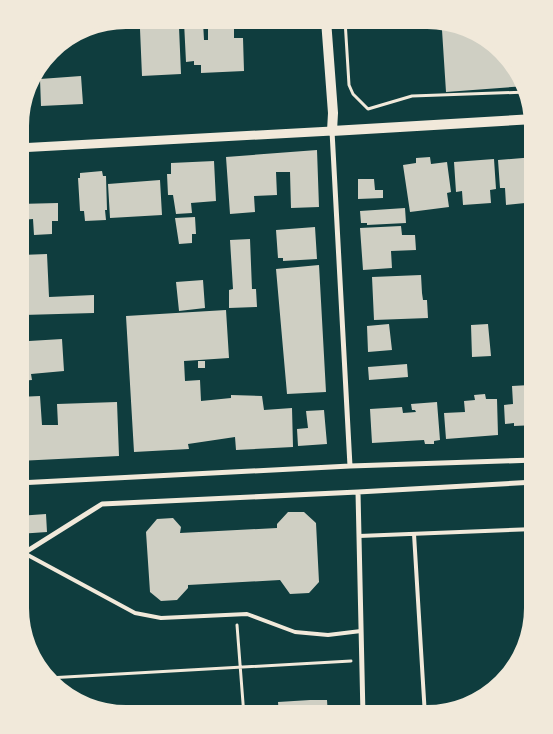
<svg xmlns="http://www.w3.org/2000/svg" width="553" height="734" viewBox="0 0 553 734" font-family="Poppins,sans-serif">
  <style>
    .building { fill: #cfcfc3 }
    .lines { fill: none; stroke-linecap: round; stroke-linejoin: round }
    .path { stroke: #f1e9da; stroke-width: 3 }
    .service { stroke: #f1e9da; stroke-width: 4 }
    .minor { stroke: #f1e9da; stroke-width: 5 }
    .tertiary { stroke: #f1e9da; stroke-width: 9 }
    .secondary { stroke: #f1e9da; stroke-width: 10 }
    .rim { fill: none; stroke: #f1e9da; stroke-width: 6 }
  </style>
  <rect width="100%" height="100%" fill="#0f3d3e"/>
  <path class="building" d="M234,21v17h9l1,33 -43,2v-8h-7v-4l-8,1 -2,-40h19l1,18h4v-18z
    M167,22v5h12l2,47 -39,2 -2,-47 11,-1v-5z
    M466,28l21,8 37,42 2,8 -80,6 -4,-62z
    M81,76l2,28 -42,2 -1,-27z
    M317,150l2,57 -28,1 -1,-36h-14l1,23 -23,1 1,16 -25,2 -4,-57z
    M430,157l1,7 16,-2 4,30 -4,1 2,14 -39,5 -7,-47 13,-2v-5z
    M535,157v45l-29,3 -1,-17h-5l-2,-28z
    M494,159l2,30 -6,1 1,13 -28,2 -1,-14 -6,1 -2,-30z
    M214,161l2,40 -25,2 1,10 -16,1 -3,-19h-5l-1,-21h4v-11z
    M102,171l1,5h3l1,34h-2l1,10 -21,1 -1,-10h-4l-2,-33h2v-5z
    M358,179h16l1,11h8v8l-25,1z
    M160,180l2,35 -52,3 -2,-34z
    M58,203v18h-6v13l-18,1 -1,-16 -13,1 -2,-16z
    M405,208l1,15 -39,2v-2h-6l-1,-12z
    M195,217l1,17h-4v9l-13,1 -4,-26z
    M401,226l1,9h13l1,15 -25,1 1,17 -29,2 -3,-42z
    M315,227l2,32 -34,2v-3h-5l-2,-28z
    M250,239l2,50h4l1,18 -28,1v-18l4,-1 -3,-49z
    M47,254l2,43 45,-2v18l-71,2 -2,-60z
    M319,265l7,127 -39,2 -11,-125z
    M421,275l1,18 1,7h4l1,18 -54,2 -2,-43z
    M203,280l2,28 -26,3 -3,-29z
    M226,310l3,48 -45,3 1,20 15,-1 1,21 30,-3v-3l31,1 2,14 28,-2 1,39 -57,3 -1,-13 -47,7 1,5 -55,3 -8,-136z
    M389,324l3,26 -24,2 -1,-26z
    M488,324l3,32 -19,1 -1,-32z
    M29,334v7l33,-2 2,32 -33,3 1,6 -14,1v-46z
    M198,361h7v7h-7z
    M407,364l1,13 -39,3 -1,-13z
    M530,385v5h5v35l-21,1v-3l-9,1 -1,-19 9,-1 -1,-18z
    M485,394l1,5h11l1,36 -52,4 -2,-26 21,-1 -1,-11 11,-1 -1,-5z
    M40,396l2,29h16l-1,-21 60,-2 2,54 -101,5v-64z
    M437,402l3,38 -6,1v3h-9l-1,-4 -52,3 -2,-34 32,-2 1,6 13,-1 -1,-2h-3l-1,-6z
    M324,410l3,34 -29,2 -1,-17 11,-1 -2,-17z
    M288,512h16l12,11 3,59 -10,11 -19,1 -10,-14 -92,5v3l-11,12 -16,1 -11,-9 -4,-60 11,-13 16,-1 8,9 -1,6 97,-5v-4z
    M46,514l1,18 -29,2v-18z
    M310,700h17l1,16h-49l-1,-14z
    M149,708v8h-37l-12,-5z"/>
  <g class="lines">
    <path class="path" d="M345,20l4,65 4,9 15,15 44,-13 115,-4
      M237,625l7,91
      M48,678l303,-17"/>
    <path class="service" d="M414,534l11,182
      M359,536l176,-7
      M18,553h6l111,60 26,5 86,-4 48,18 33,3 33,-4"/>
    <path class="minor" d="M332,131l18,335
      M18,483l332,-17 185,-6
      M358,492l5,224
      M24,553l78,-49 256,-12 177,-10"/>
    <path class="tertiary" d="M18,148l314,-17"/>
    <path class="secondary" d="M326,20l7,93 -1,18 202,-12"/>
  </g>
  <path d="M0 0H553V734H0ZM126 26H427A100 100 0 0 1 527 126V608A100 100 0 0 1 427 708H126A100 100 0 0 1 26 608V126A100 100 0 0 1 126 26Z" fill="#f1e9da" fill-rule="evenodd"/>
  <path class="rim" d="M126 26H427A100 100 0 0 1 527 126V608A100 100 0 0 1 427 708H126A100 100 0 0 1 26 608V126A100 100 0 0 1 126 26Z"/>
</svg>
